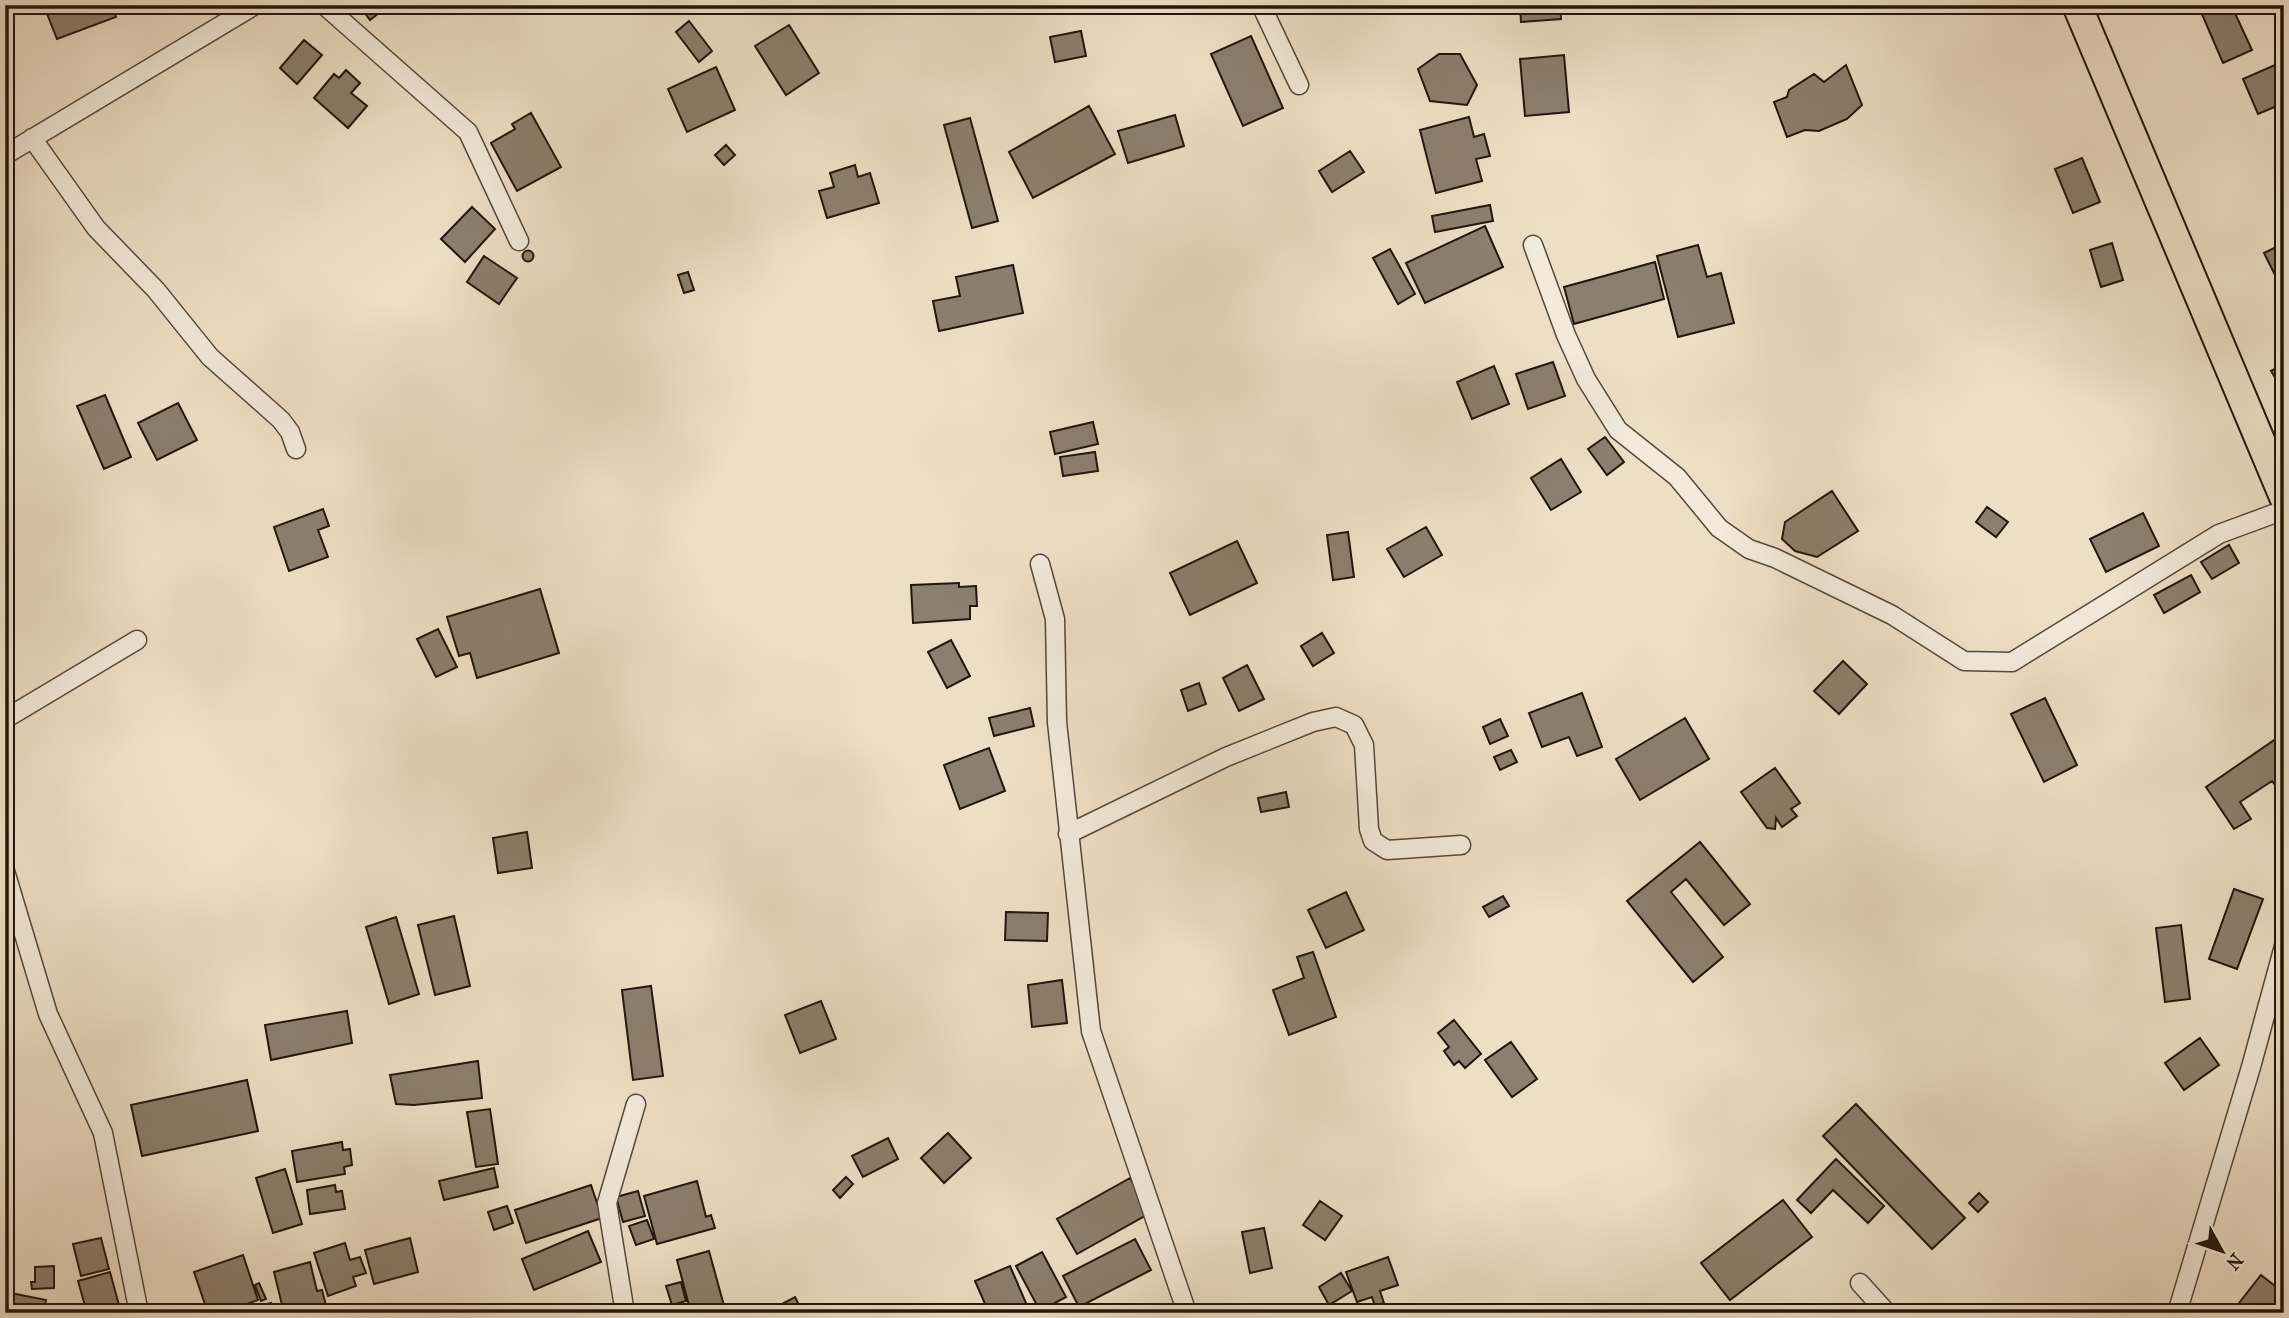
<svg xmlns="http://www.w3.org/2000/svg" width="2289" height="1318" viewBox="0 0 2289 1318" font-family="'IM FELL French Canon',serif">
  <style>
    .building { fill: #8b7f6d; stroke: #21160d; stroke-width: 2 }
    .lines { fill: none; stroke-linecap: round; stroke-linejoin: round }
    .street-casing { stroke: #54483b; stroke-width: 21 }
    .primary-casing { stroke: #21160d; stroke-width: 32 }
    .street { stroke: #f3eada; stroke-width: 18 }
    .primary { stroke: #eddfc6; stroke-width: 28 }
  </style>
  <rect width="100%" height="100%" fill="#eddfc6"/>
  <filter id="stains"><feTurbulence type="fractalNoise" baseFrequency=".00286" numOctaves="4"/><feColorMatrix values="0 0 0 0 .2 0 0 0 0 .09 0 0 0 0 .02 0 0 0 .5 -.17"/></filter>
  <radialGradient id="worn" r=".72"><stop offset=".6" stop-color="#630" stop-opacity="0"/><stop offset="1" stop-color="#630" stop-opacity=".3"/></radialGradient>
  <path class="building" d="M112,5l4,12 -59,22 -13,-33z
    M359,5h30l-19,15z
    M1520,5h40l1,14 -40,3z
    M2198,5h43l-8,4 19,41 -29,13z
    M689,21l23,30 -13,11 -23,-30z
    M789,25l30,48 -33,22 -31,-49z
    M1081,31l5,25 -31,6 -5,-25z
    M1251,36l32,72 -40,18 -32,-72z
    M304,40l18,15 -25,29 -17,-16z
    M1439,54h21l17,31 -10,20 -37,-4 -12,-32z
    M1564,55l5,57 -44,4 -5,-57z
    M2284,61v42l-26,11 -15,-35z
    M1846,65l16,40 -15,14 -28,12 -14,-1 -18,7 -13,-35 13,-5 2,-7 25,-16 10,8z
    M716,67l19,43 -48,22 -19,-43z
    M346,70l14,13 -9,10 16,13 -19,22 -34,-30 20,-24 5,4z
    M1089,106l26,48 -82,44 -24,-46z
    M531,113l30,54 -44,24 -26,-48 24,-14 -3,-5z
    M1175,115l9,31 -56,17 -10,-32z
    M1469,117l5,20 10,-3 6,22 -14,3 6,22 -46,12 -16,-63z
    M970,118l28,103 -26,7 -28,-103z
    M726,145l9,10 -11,10 -9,-10z
    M1350,151l14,21 -32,20 -13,-21z
    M2082,158l18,44 -27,11 -18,-44z
    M855,165l3,12 12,-4 9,30 -52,15 -8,-27 15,-4 -4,-14z
    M1490,205l3,16 -58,11 -3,-16z
    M472,207l23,22 -30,33 -24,-23z
    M1485,226l18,41 -78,36 -19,-40z
    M2112,243l11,37 -22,7 -11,-37z
    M2284,243v50l-20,-40z
    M1698,245l9,32 14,-4 13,50 -56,14 -21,-81z
    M1390,249l25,45 -17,10 -25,-46z
    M522.5 256a5.5 5.5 0 1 1 11 0a5.5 5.5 0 1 1-11 0Z
    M484,256l33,22 -18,26 -32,-22z
    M1655,262l9,37 -90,25 -10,-37z
    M1013,265l10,48 -84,18 -6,-30 27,-5 -4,-19z
    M688,272l6,18 -10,3 -6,-18z
    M1553,362l12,34 -37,13 -12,-35z
    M2284,364v28l-13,-21z
    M1494,366l15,38 -37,15 -15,-37z
    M105,395l26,62 -27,12 -27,-63z
    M178,403l19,37 -40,20 -19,-37z
    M1093,422l5,22 -43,10 -5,-22z
    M1605,437l19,25 -17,13 -19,-26z
    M1095,452l3,19 -35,5 -3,-19z
    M1561,459l20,33 -30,18 -20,-32z
    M1832,491l26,40 -41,26 -22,-6 -13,-12 3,-17z
    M1987,507l21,15 -12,15 -20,-15z
    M323,509l6,17 -11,4 10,27 -39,14 -15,-44z
    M2143,513l16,33 -53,26 -16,-33z
    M1426,527l16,28 -38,22 -17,-28z
    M1348,532l6,45 -21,3 -6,-45z
    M1237,541l20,42 -67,32 -20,-42z
    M2229,545l10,18 -27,16 -11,-17z
    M2191,575l9,17 -36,21 -10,-18z
    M959,583v4l17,-1 1,20h-7v13l-57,4 -2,-38z
    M540,589l19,64 -82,25 -7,-25 -11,3 -12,-39z
    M438,629l19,38 -21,10 -19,-38z
    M1322,633l12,20 -21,13 -12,-20z
    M951,640l19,36 -23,12 -19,-36z
    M1843,661l24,23 -28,30 -25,-23z
    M1247,665l17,34 -25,12 -16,-33z
    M1199,683l7,21 -18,7 -7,-21z
    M1582,693l20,54 -25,9 -8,-19 -27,10 -13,-34z
    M2045,698l32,67 -33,17 -33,-68z
    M1030,708l4,18 -40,10 -5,-18z
    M1685,718l24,41 -69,41 -24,-41z
    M1500,719l8,17 -18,8 -7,-17z
    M2283,734l1,63 -12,-16 -32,21 11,17 -17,10 -28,-42z
    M989,748l16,43 -45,18 -16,-44z
    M1511,750l6,12 -17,8 -6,-13z
    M1775,768l25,35 -9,6 6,7 -15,11 -6,-9 -1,11 -8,-1 -26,-36z
    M1286,792l3,15 -28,5 -3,-14z
    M527,832l5,36 -34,5 -5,-35z
    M1700,842l50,62 -26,21 -38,-46 -15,13 52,65 -30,25 -66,-81z
    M2284,846v27l-8,-2z
    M2234,889l29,10 -26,70 -28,-10z
    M1346,892l18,38 -38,18 -18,-38z
    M1503,896l6,10 -20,11 -6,-10z
    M1006,912l42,1 -1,28 -42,-1z
    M454,916l16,70 -35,9 -17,-70z
    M396,917l23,77 -30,10 -23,-77z
    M2181,925l9,74 -25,3 -9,-74z
    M1313,952l23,65 -47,18 -16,-45 31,-12 -7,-21z
    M1062,980l5,43 -35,4 -4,-42z
    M651,986l12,90 -30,4 -11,-90z
    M821,1001l15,38 -36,14 -15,-38z
    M347,1011l5,32 -81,17 -6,-35z
    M1454,1020l27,34 -16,14 -6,-7 -5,4 -10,-14 5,-4 -11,-14z
    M2200,1038l19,27 -35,25 -19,-27z
    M1511,1042l26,37 -25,18 -27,-37z
    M478,1061l4,37 -68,7 -18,-1 -6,-29z
    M247,1080l11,51 -116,25 -11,-51z
    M1856,1104l109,114 -33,31 -109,-113z
    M490,1109l8,55 -22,3 -9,-55z
    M948,1133l23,25 -27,25 -23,-25z
    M888,1138l10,21 -35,18 -11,-21z
    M342,1142l1,8 7,-1 2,16 -8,2 1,7 -48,8 -5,-31z
    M1836,1159l48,47 -16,17 -35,-33 -22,23 -14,-13z
    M494,1168l4,19 -54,13 -5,-19z
    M285,1169l17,55 -29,9 -17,-55z
    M846,1177l7,7 -13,14 -7,-8z
    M1130,1178l20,35 -73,41 -20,-35z
    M697,1181l9,36 5,-2 4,13 -58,16 -13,-48z
    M335,1185l1,7 6,-1 3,18 -35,5 -3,-24z
    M591,1185l11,33 -76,25 -11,-33z
    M638,1191l7,25 -22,6 -7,-25z
    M1979,1193l9,9 -10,10 -9,-9z
    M1783,1200l29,37 -82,63 -29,-37z
    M1320,1201l22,15 -17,24 -22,-15z
    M507,1206l6,17 -19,7 -6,-18z
    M647,1220l7,19 -18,6 -7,-19z
    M1264,1228l8,40 -22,5 -8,-41z
    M588,1231l13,31 -67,28 -12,-31z
    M101,1238l8,31 -28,7 -8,-32z
    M410,1238l8,34 -44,12 -9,-34z
    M1135,1239l16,31 -72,37 -16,-31z
    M345,1243l5,17 10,-3 6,16 -13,4 3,9 -28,10 -14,-43z
    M709,1251l17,62h-35l-14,-53z
    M1042,1252l24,45 -26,14 -24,-45z
    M243,1255l15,45 -37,13h-13l-14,-41z
    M1388,1257l10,28 -18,6 4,12 -9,3 -3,-9 -15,5 -11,-30z
    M310,1262l7,29 5,-1 6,23h-44l-10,-41z
    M54,1266v22l-22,1 -1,-7h4v-15z
    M1010,1266l19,44 -40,3 -14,-32z
    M110,1272l10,37 -33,4 -9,-32z
    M1341,1273l11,18 -23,14 -10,-18z
    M2261,1275l23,18v20h-33l-12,-10z
    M681,1282l5,19 -14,4 -6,-19z
    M259,1283l7,16 -5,2 -6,-16z
    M6,1292l40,8 -2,13h-39z
    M795,1297l8,16h-38z
    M271,1303l2,10h-17l-1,-6z
    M251,1307l1,6h-24z"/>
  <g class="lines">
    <defs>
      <path id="street" d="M324,5l144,127 51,109
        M1261,5l38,80
        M32,138l64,90 60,62 54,67 71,63 9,12 6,17
        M5,155l250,-150
        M1533,245l33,90 20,44 32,51 59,47 42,51 30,21 26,9 117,57 72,46 48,1 207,-128 65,-24
        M1040,564l15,55 2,103 34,309 96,282
        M5,719l132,-79
        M1068,834l158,-77 87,-35 23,-5 18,8 10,20 5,84 4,12 14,9 74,-5
        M5,871l43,143 55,119 36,180
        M1860,1283l27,30
        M625,1313l-18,-110 29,-99
        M2177,1313l74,-246 33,-121"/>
      <path id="primary" d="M2077,5l207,492"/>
    </defs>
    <use href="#street" class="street-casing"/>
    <use href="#primary" class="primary-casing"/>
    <use href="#street" class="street"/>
    <use href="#primary" class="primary"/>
  </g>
  <rect width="2289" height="1318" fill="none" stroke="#eddfc6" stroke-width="28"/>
  <rect x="7" y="7" width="2275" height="1304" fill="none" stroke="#21160d" stroke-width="3.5"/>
  <rect x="14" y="14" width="2261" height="1290" fill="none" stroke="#21160d" stroke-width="2"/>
  <g transform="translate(2222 1251) rotate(130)" stroke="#f3eada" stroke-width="5" paint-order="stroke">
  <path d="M0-5L12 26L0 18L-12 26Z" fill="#21160d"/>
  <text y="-10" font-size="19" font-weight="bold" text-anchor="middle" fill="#21160d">N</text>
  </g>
  <rect width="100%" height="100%" filter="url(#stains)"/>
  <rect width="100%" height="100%" fill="url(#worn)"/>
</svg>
